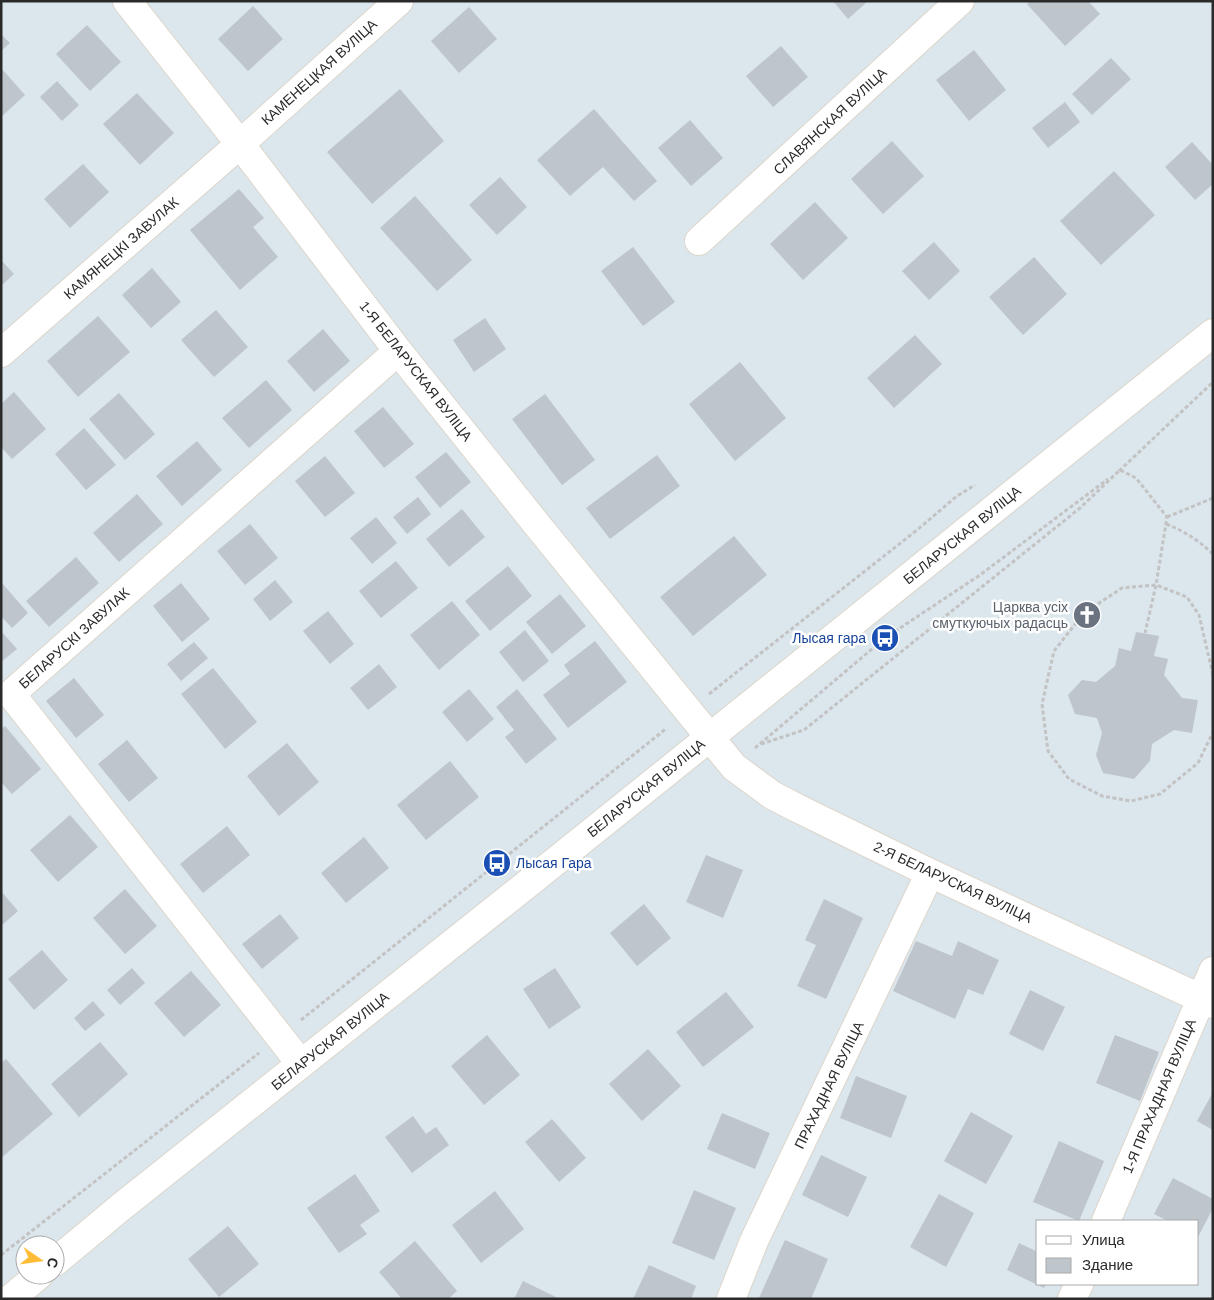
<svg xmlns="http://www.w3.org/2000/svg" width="1214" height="1300" viewBox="0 0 1214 1300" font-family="Helvetica,sans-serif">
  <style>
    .building { fill: #bec5cb }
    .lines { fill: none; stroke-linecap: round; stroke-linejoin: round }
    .street-casing { stroke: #ddd6ca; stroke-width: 30 }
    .secondary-casing { stroke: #ddd6ca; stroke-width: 30 }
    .path { stroke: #c3c3c3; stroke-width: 3; stroke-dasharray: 4 2.5; stroke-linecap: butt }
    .street { stroke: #fff; stroke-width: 28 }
    .secondary { stroke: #fff; stroke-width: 28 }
    .labels { text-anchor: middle; stroke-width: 5; stroke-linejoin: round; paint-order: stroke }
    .street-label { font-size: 14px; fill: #2a2a2a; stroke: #fff }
    .worship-label { font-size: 14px; fill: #5b616d; stroke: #fff; text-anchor: end }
    .transit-label { font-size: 14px; fill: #164399; stroke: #fff; text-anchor: end }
  </style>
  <rect width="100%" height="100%" fill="#dbe6ed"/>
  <path class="building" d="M833,1h35l-20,18z
    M1030,1h58l12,13 -35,32 -38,-42z
    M253,6l30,33 -35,32 -30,-32z
    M469,7l28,32 -38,34 -28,-32z
    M87,25l34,37 -31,29 -34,-37z
    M1,34l9,9 -9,8z
    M781,46l27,31 -35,30 -27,-31z
    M974,50l32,40 -37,31 -33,-41z
    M1111,58l20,21 -39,36 -20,-21z
    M1,68l24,27 -24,22z
    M57,81l22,24 -17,16 -22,-24z
    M400,89l44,52 -72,63 -45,-52z
    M137,93l37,40 -34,32 -37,-41z
    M1065,102l15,20 -32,26 -16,-20z
    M594,109l63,72 -23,20 -31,-34 -33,29 -33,-36z
    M690,120l33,38 -32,28 -33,-38z
    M892,141l32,35 -41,38 -32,-35z
    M1192,142l21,23v19l-18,16 -30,-33z
    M83,164l26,28 -39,36 -26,-29z
    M1114,171l41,44 -54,50 -41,-44z
    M500,177l27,30 -30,28 -28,-30z
    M239,189l25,29 -11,9 25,30 -38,33 -50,-60z
    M415,196l57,64 -35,31 -57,-63z
    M815,202l33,36 -45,42 -33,-36z
    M934,242l26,29 -31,29 -27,-29z
    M633,247l42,55 -32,24 -42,-55z
    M1034,257l33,37 -44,41 -34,-38z
    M1,260l13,14 -13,12z
    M152,268l29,34 -30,26 -29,-33z
    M216,310l32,37 -34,30 -33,-37z
    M98,316l32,36 -52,45 -31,-36z
    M485,318l21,31 -32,23 -21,-32z
    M323,329l27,32 -36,31 -27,-31z
    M915,335l27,29 -48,44 -27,-30z
    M740,362l46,56 -51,43 -46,-57z
    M266,380l26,30 -43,38 -27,-30z
    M14,392l32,37 -34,30 -11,-12v-43z
    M119,393l36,41 -30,26 -36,-41z
    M545,394l50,66 -33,25 -50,-66z
    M383,407l31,37 -30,24 -30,-37z
    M84,428l32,37 -30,25 -31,-36z
    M197,441l25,29 -40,36 -26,-30z
    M446,452l25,30 -31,26 -25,-31z
    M657,455l23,31 -70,53 -24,-31z
    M325,456l30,37 -30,24 -30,-36z
    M137,494l26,30 -44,38 -26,-29z
    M418,497l13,17 -24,20 -14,-17z
    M462,509l23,28 -36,30 -23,-28z
    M376,517l21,26 -25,21 -22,-26z
    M250,524l28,34 -33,27 -28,-34z
    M734,536l33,39 -74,61 -33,-39z
    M76,557l23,26 -50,44 -23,-26z
    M396,561l22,27 -37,30 -22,-27z
    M508,566l24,30 -42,35 -25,-30z
    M275,580l18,22 -23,19 -17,-22z
    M1,582l27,31 -16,15 -11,-12z
    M181,583l29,36 -28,23 -29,-36z
    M560,594l26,32 -34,28 -26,-32z
    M452,601l28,34 -41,35 -29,-35z
    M328,611l26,33 -24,20 -27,-33z
    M525,630l24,31 -26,21 -24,-30z
    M1,631l16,18 -16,13z
    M1136,632l23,4 -5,20 14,3 -4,16 18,23 16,2 -6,33 -18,-3 -22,14 -2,17 -16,18 -31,-6 -7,-18 6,-22 -5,-15 -22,-4 -7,-19 14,-15 14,2 19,-16 4,-18 12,3z
    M595,641l32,41 -59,46 -25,-33 27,-21 -6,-9z
    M194,642l14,16 -27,23 -14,-17z
    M379,664l18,23 -29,23 -18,-22z
    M213,668l44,54 -32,27 -44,-55z
    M74,678l30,37 -28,23 -30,-37z
    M469,689l25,30 -27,23 -25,-30z
    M517,689l40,50 -31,25 -21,-27 9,-7 -18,-23z
    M5,726l36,43 -29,25 -11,-12v-53z
    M127,740l31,38 -29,24 -31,-38z
    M287,743l32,39 -40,34 -32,-40z
    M450,761l29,36 -53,43 -29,-35z
    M70,815l28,32 -40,35 -28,-32z
    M227,826l23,29 -47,38 -23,-29z
    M364,837l25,31 -43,35 -25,-30z
    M706,855l37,15 -20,48 -37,-16z
    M125,889l32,37 -32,28 -32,-36z
    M1,891l17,20 -17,15z
    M824,899l39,19 -37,81 -29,-13 19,-41 -11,-5z
    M644,904l27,34 -34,28 -27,-33z
    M280,914l19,24 -37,31 -20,-25z
    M916,941l36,15 6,-15 41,19 -16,35 -15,-6 -13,30 -62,-28z
    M42,950l26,30 -34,30 -26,-31z
    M132,968l13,15 -25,22 -13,-15z
    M555,968l26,39 -32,22 -26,-40z
    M191,971l30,34 -37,32 -30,-34z
    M1030,990l35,17 -22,44 -34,-17z
    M726,992l28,35 -51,40 -27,-35z
    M93,1001l12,14 -20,16 -11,-13z
    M487,1035l33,40 -36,30 -33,-39z
    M1115,1035l44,17 -19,49 -44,-18z
    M100,1042l28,32 -49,43 -28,-33z
    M648,1049l33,37 -39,35 -33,-37z
    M6,1059l47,55 -52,44v-95z
    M856,1076l51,20 -16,42 -51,-20z
    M1213,1092v38l-16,-9z
    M971,1112l42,24 -27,48 -42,-23z
    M722,1113l48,20 -15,36 -48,-20z
    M413,1116l13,18 10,-7 13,18 -37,28 -27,-36z
    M552,1119l34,39 -27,24 -34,-40z
    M1059,1141l45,20 -25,60 -46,-19z
    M821,1155l46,22 -19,40 -46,-22z
    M355,1174l25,37 -20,14 7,9 -28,19 -32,-45z
    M1173,1178l40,21v9l-15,29v-16h-30l-14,-7z
    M694,1190l42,18 -22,52 -42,-17z
    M495,1191l29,38 -43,34 -29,-38z
    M939,1194l35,19 -28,54 -36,-20z
    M228,1226l31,38 -40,33 -31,-38z
    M785,1240l43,19 -17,40h-49l-3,-1z
    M415,1241l42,50 -9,8h-46l-23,-27z
    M1019,1243l19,9v32h8l-2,4 -37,-18z
    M649,1265l47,21 -5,13h-58z
    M523,1281l37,18h-46z"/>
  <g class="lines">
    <defs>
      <path id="street" d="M127,1l113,143 158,207 140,175 196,241 38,28 25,13 133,65 283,131
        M699,241l261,-240
        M1,353l239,-209 159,-143
        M301,1064l-290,-370 387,-343
        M1106,1221l107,-250
        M731,1299l23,-58 176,-368
        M1072,1299l7,-15"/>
      <path id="secondary" d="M55,1262l66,-55 405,-322 687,-552
        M10,1299l29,-24"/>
    </defs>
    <use href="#street" class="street-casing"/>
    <use href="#secondary" class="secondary-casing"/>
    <path class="path" d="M1119,471l94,-89
      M1167,517l46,-19
      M1166,524c20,8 32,16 47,30
      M1213,675l-14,-60 -12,-18 -31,-12 -34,3 -38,25 -30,38 -12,53 6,47 21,28 33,17 29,5 29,-7 38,-31 15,-31
      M709,694l208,-164 40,-34 18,-11
      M761,744l43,-14 276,-222 40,-38 16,8 31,39 -11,68 -11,48
      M755,748l130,-110 95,-63 128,-96
      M301,1020l366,-292
      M1,1255l258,-202"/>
    <use href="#street" class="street"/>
    <use href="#secondary" class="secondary"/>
  </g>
  <defs>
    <symbol id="church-disc" viewBox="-11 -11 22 22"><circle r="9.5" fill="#6b7280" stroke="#fff"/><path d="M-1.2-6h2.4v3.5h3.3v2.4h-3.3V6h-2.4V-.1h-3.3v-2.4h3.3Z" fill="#fff"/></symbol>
    <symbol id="bus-disc" viewBox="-11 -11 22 22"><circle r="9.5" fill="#1a4fb4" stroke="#fff"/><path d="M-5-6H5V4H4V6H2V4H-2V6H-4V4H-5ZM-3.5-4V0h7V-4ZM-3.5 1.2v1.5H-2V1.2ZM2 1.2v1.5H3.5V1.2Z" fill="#fff"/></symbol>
  </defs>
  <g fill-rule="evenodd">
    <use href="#church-disc" x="1071" y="599" width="32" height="32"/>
    <use href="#bus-disc" x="869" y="622" width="32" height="32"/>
    <use href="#bus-disc" x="481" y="847" width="32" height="32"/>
  </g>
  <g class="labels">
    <g class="street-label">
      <text transform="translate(319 72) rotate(-42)" y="5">КАМЕНЕЦКАЯ ВУЛІЦА</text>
      <text transform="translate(830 121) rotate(-43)" y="5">СЛАВЯНСКАЯ ВУЛІЦА</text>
      <text transform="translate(121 248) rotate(-41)" y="5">КАМЯНЕЦКІ ЗАВУЛАК</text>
      <text transform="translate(416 371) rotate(52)" y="5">1-Я БЕЛАРУСКАЯ ВУЛІЦА</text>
      <text transform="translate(962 535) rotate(-39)" y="5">БЕЛАРУСКАЯ ВУЛІЦА</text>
      <text transform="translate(74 638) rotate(-42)" y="5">БЕЛАРУСКІ ЗАВУЛАК</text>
      <text transform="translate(646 788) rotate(-39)" y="5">БЕЛАРУСКАЯ ВУЛІЦА</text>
      <text transform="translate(953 882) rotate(25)" y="5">2-Я БЕЛАРУСКАЯ ВУЛІЦА</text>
      <text transform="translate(330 1041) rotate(-39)" y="5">БЕЛАРУСКАЯ ВУЛІЦА</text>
      <text transform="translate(829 1085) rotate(-64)" y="5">ПРАХАДНАЯ ВУЛІЦА</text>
      <text transform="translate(1159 1096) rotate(-67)" y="5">1-Я ПРАХАДНАЯ ВУЛІЦА</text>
    </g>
    <g class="worship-label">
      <text x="1068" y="612">Царква усіх<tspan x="1068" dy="16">смуткуючых радасць</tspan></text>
    </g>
    <g class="transit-label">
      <text x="866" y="643">Лысая гара</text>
      <text x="516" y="868" text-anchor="start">Лысая Гара</text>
    </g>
  </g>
  <rect width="1214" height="1300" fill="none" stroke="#2a2a2a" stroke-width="5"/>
  <rect x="1036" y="1220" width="162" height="65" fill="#ffffff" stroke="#aaaaaa"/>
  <rect x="1046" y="1236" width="25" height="8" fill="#ffffff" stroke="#aaaaaa"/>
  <text x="1082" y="1245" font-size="15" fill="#2a2a2a">Улица</text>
  <rect x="1046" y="1258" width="25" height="15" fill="#bec5cb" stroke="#aaaaaa"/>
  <text x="1082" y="1270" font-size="15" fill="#2a2a2a">Здание</text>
  <g transform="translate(40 1260) rotate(103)"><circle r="24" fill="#ffffff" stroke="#aaaaaa"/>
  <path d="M0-4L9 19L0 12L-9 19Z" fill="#ffbd36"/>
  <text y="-8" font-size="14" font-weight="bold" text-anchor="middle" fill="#2a2a2a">С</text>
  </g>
</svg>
